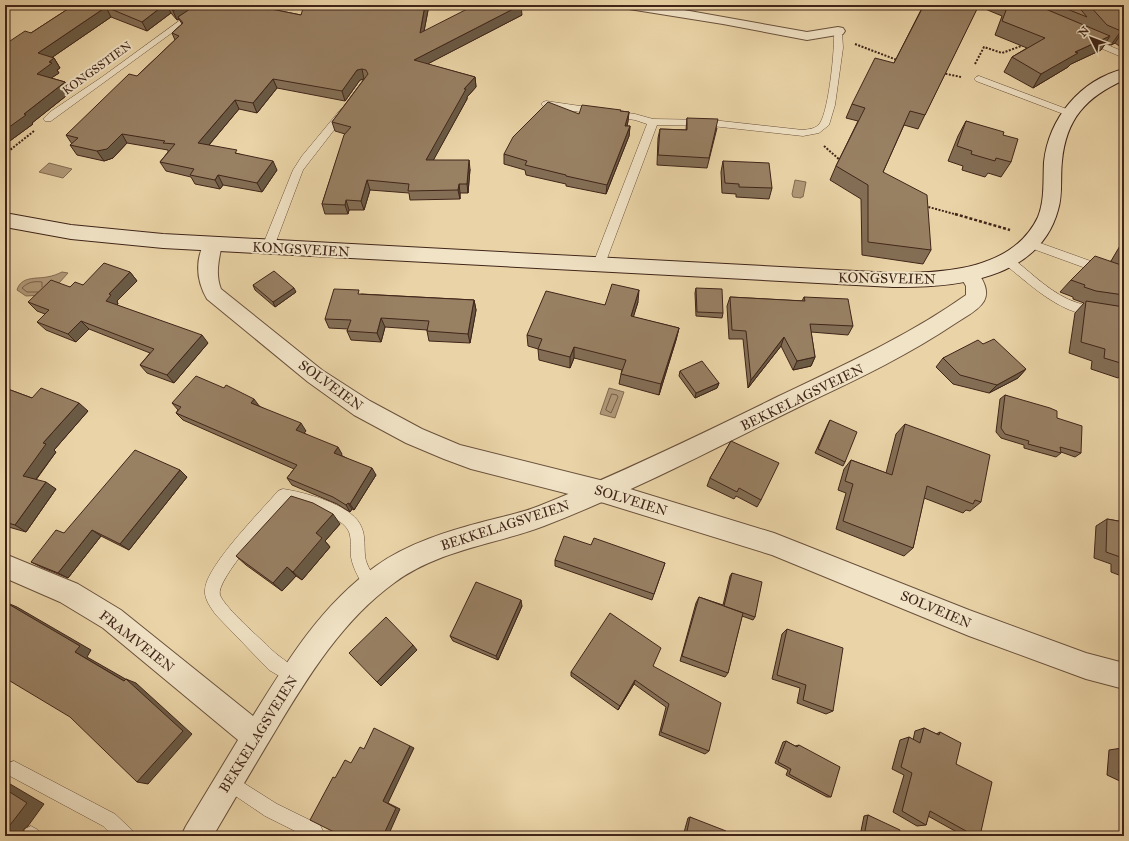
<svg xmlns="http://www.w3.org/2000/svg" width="1129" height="841" viewBox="0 0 1129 841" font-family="'IM FELL Great Primer',serif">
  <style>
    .water { fill: #b09877; stroke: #836a51 }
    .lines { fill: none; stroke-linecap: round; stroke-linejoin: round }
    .shore { stroke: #785e48; stroke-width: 1 }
    .service-casing { stroke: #6a513c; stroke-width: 1 }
    .minor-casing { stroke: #6a513c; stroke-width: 2 }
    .tertiary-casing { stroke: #6a513c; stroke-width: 2 }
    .secondary-casing { stroke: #402519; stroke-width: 2 }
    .path-far1 { stroke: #402519; stroke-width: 2; stroke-dasharray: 2 1.5; stroke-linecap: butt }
    .path { stroke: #402519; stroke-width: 2.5; stroke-dasharray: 3 2; stroke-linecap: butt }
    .service { fill: #f1e3c6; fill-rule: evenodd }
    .minor { fill: #f1e3c6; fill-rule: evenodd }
    .tertiary { fill: #f1e3c6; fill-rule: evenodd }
    .secondary { fill: #f1e3c6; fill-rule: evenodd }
    .wall { fill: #836e55; stroke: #402519 }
    .shaded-wall { fill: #6a5a45; stroke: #402519 }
    .building { fill: #988063; stroke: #402519 }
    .labels { text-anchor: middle; stroke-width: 4; stroke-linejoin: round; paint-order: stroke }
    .far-street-label { font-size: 12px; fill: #402519; stroke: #f1e3c6 }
    .street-label { font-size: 14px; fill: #402519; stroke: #f1e3c6 }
  </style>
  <rect width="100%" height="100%" fill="#ead4a7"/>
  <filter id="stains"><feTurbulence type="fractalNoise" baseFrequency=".005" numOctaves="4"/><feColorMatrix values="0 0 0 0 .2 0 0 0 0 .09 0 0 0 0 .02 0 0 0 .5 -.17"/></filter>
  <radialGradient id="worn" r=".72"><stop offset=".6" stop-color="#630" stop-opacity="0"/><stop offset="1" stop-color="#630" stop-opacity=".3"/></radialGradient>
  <path class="water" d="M49,163l23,6 -9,9 -24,-6z
    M795,180l11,2 -3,15h-2v1l-8,-1 -1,-3z
    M62,272l6,1 -9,10 -16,12 -17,1 -9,-6c4,-14 19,-11 30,-13 6,-1 11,-3 15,-5z
    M609,388l15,4 -9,26 -15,-4z"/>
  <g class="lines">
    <path class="shore" d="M38,292h-11l-5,-4c6,-6 12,-7 20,-6v5
      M612,394l5,1 1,2 -7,16 -5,-3z"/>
    <defs>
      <path id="service" d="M201,5h9l-159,116h-6l-2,-2 7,-7 52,-35z
        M838,28l4,3 1,17 -8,57 -6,20 -10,8 -16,3 -91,-10 -55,-1 -52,139 -2,3 -4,1 -4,-1 -2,-3 54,-140 -12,-4 -89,-13 -3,-1 -2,-2 2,-2 3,-1 89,13 18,5 59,1 91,10c6,-1 13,-1 17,-7 9,-14 15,-75 14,-92z
        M1087,36l37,16v6l-40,-17 -1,-2z
        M979,76l93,35 2,2 -5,3 -3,-1 -90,-34 -2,-2 2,-2z
        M343,109l5,3 -45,58 -29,77 -2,3h-8l-2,-3 31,-77 9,-14 38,-46z
        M1029,239l95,34v9l-99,-36 -2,-3 2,-3z
        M1007,256l4,1c21,16 41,38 67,46 14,5 31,4 46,7v10c-15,-4 -31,-3 -46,-7 -29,-9 -52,-32 -75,-50l-2,-3 2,-3z
        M283,489c21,3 66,15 77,35 7,12 3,25 6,37 3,9 9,16 12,25l-2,5 -5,2 -5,-2c-6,-11 -13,-22 -15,-34 -1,-8 1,-17 -2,-25 -6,-16 -48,-28 -63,-30 -11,13 -71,78 -66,93 6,14 40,43 52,55 8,8 25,17 29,26l-2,6 -6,2 -24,-14 -53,-55c-5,-7 -12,-16 -11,-25 0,-23 57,-80 73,-99z
        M14,761l101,53 17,16 3,6h-22l-10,-10 -95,-51 -2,-6 2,-6z
        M228,773l49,31 43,21 3,6 -2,5h-16l-40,-20 -43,-29 -2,-6 2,-6z
        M31,826l7,4 3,6h-18l2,-7z"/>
      <path id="minor" d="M622,5h34l151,27 31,-5 5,1 2,3 -2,3 -36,6 -84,-16 -94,-15 -5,-1z
        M969,267l7,2c6,10 14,21 8,32 -5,9 -19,16 -28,22 -46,31 -96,55 -147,79 -88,43 -174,89 -265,124 -50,19 -106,24 -150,57 -51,37 -85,92 -117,145 -21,35 -43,72 -64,108h-32l5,-10 52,-86 -135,-112 -43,-26 -55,-24v-24l73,30 43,26 132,106c34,-55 69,-112 123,-150 32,-23 72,-35 110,-45 18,-5 36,-8 53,-15 82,-33 161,-71 240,-110 65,-31 129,-60 187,-101v-9l-7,-12 3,-5z"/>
      <path id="tertiary" d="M213,237l7,2 2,5c-3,15 -7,30 -1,45l101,81 48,31 52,28 38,16 144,36 170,52 195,77 117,43 38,10v26l-38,-10 -117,-43 -197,-81 -168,-52 -133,-34 -27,-10 -38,-16 -52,-28 -46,-33 -101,-83c-11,-19 -12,-40 -1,-60z"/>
      <path id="secondary" d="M1124,69v11c-38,17 -58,39 -62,81 -2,17 1,33 -4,49 -19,70 -104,78 -165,77l-730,-39 -92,-9 -66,-12v-14l66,12 92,9 730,39c51,0 120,-3 145,-56 7,-17 5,-37 6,-55 5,-44 36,-82 80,-93z"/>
    </defs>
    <use href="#service" class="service-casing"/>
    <use href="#minor" class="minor-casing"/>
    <use href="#tertiary" class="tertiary-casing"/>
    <use href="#secondary" class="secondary-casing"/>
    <path class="path-far1" d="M855,44l42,16
      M975,64l9,-17 18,6 22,-8
      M942,73l19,4
      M824,146l17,15
      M5,154l29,-23
      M925,206l33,9"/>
    <path class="path" d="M955,214l55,16"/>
    <use href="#service" class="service"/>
    <use href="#minor" class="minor"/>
    <use href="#tertiary" class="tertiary"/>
    <use href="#secondary" class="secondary"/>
  </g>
  <path class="wall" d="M74,5h177l50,10 128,-10 -5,26 98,-16 -95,49 48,13 1,10 -9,10v2l-34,61 37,9 -2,24h-8v6l-50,1 -1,-7 -39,-3 -6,20h-15l-1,4h-23l-3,-10 23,-70 -10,-3 -3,-9 32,-43 -4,1 -15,21 -68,-13 -20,25 -18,-4 -30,36 30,9 38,16 -15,22 -39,-7 -3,4 -25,-5 -4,-7 -25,-6 -6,-9 8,-10v-2l-41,-7 -14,15 -9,3 -27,-6 -7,-10 2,-1 -6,-9 71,-59 38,-36 -3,-7 10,-9 -3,-5 -2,1 -6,-7 -24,18 -36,-14 -60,41h3l6,10 -3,2 2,3 -8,5 14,4 6,10 -39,31 1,1 -26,19 -2,-1v-100l2,1 24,-10z
    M921,5h203v42l-2,1 -7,-5 -4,2 -5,-2 -5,7 -30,14 -3,3 -35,21 -29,-16 8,-15 15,-9 -32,-13 7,-19 -24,-10 -60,123 -14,-4 -21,47 48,78 -8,14 -61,-9 -1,-56 -31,-19 6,-14 22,-45 -12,-3 6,-14 42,-41 29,-57z
    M621,111l8,1 -2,14h3l-1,10 -23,58 -40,-8v-2l-40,-9 -1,-5 -21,-6v-10l75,-40z
    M687,118l30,10 -10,40 -50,-3 1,-27 2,-9 26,1z
    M966,121l37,14 8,27 -10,15 -13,-4 -3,4 -23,-7 1,-4 -15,-5 10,-25z
    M723,161l49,27 -3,11 -33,-2v-3l-14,-1 -1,-21z
    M1124,239v134l-6,5 -27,-9 1,-8 -23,-8 6,-40 9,-10 -11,-4v-2l-13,-5 11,-12 40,-19z
    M130,272l7,9 -20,20 1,3 -1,1 91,38 -34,40 -27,-10 -7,-8 10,-12 -61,-24 -13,13 -30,-12 -9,-8 8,-8 -8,-3 -9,-9 42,-15 13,-2z
    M253,285l43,7 -21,15 -20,-17z
    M696,288l27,25 -1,5 -26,-2 -1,-23z
    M361,294l113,6 2,10 -6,33 -41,-2 -2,-10v-1l-42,-3 -4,15 -30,-2 -4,-9 1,-2 -19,-1 -4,-9z
    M730,297l72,4 2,-4 49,29 -5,9 -37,-3 4,25 -4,9 -18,4 -12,-24 -33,42 -5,-49h-14l-2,-33z
    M638,302l-5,15 46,11 -3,12 -17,55 -40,-11 2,-10 1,-4 -48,-12 -4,10 -31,-8 -1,-11 -10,-3 -1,-11 78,-30z
    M983,344l43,25 -8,9 -29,15 -36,-9 -17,-17 7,-9z
    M680,371l39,12 -2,5 -22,10 -16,-22z
    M5,388l27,10 56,13 -34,39 2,2 -20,28 20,9 -30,43 -21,-6v-98h1h-1z
    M1005,395l52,23 24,35 -6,4 -14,-5v1l-5,4 -32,-9v-3l-23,-7 -5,-6 4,-33z
    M172,403l87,3 47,25 -2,2 38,21 -1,1 35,20 -22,35 -2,-1 -2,3 -13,-8 -45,-19 -5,-7 7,-9 -111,-49 -7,-7 2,-3z
    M830,420l15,42 -2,4 -28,-13 13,-29z
    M905,424l76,78 -11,9 -4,-1 -3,3 -39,-15 -11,50 -9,8 -68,-27 10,-36 -8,-3 6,-21 7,-9 35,13 10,-39z
    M731,441l30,59 -4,7 -21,-11 -2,3 -27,-13 3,-8z
    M180,470l7,7 -58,73 -28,-14 -33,42 -27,-11 -10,-5 33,-29z
    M1107,519l17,3v55l-13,-5v-8l-17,-6 2,-32z
    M340,524l-15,17 5,6 -28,33 -6,-4 -14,15 -36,-26 -10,-9z
    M591,545l74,18 -13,37 -97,-34v-6z
    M732,573l23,44 -2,3 -11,-4 -14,57 -3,4 -45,-16 16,-58 3,-6 24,8 7,-29z
    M522,606l-24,54 -45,-19 -3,-5z
    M787,629l46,82 -7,3 -29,-11 3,-15 -28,-9 10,-45z
    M653,666l56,85 -4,3 -46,-19 7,-28 -32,-23 -16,26 -47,-34v-4z
    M924,728l12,6 4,-2 16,32 24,72h-16l-36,-20 -2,9 -9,1 -24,-14 11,-37 -12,-6 8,-29 9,-3 4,3 2,-9z
    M786,741l9,5 4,-1 32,52h-4l-41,-22 2,-5 -13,-7 8,-21z
    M1122,748l2,1v34l-17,-8 2,-25z
    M868,815l31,21h-39l4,-20z
    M690,817l35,19h-42l5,-18z"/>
  <path class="shaded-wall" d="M164,5h3l4,8 -24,18 -5,-9z
    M181,5h17l-20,12 1,2 -2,1 -4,-9z
    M425,5h4l-7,37 -2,-9z
    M521,5l1,10 -106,55 -2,-10z
    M106,7l5,10 -67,46 -6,-10z
    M1124,29l-9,14 -4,2 10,-14z
    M1110,36l-9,14 -30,14 -3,3 -35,21 8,-14 34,-22z
    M54,58l6,10 -3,2 2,3 -15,10 -7,-9 12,-12z
    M362,69l2,10 -4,1 -15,21 -3,-10 15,-21z
    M475,77l1,10 -9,10v2l-39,71 -2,-10 38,-71z
    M273,79l4,9 -20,25 -4,-10z
    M65,82l6,10 -39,31 1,1 -26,19 -2,-3v-10l19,-16z
    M235,100l4,9 -36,43 -5,-9z
    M629,112l-1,10 -4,14 1,-10z
    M630,126l-1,10 -23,58 1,-9z
    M122,134l5,9 -14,15 -9,3 -7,-10z
    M469,160l1,9 -2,24 -1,-9z
    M273,161l4,9 -15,22 -5,-9z
    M218,175l5,10 -3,4 -5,-9z
    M367,180l3,10 -6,20 -3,-9z
    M459,184l1,9v6l-2,-9z
    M346,200l3,10 -1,4 -3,-9z
    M130,272l7,9 -20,20 1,3 -5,5 -7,-8 3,-7z
    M294,288l2,4 -21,15 -2,-5z
    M639,290l-1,12 -8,26 1,-12z
    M474,300l2,10 -6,33 -2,-9z
    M381,318l4,9 -4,15 -4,-9z
    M81,321l8,8 -13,13 -8,-8z
    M679,328l-3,12 -17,55 2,-11z
    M202,335l6,8 -34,40 -7,-8z
    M784,337l-3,9 -33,42 3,-8z
    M574,347v11l-4,10v-11z
    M815,357l-4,9 -18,4 4,-9z
    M1026,369l-8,9 -29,15 8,-8z
    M719,383l-2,5 -22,10 1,-5z
    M254,399l6,8 -9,-4z
    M79,403l9,8 -34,39 2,2 -23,31 -10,-7 20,-33z
    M301,423l5,8 -5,6 -5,-7z
    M338,447l4,7 -3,6 -5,-7z
    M372,468l4,7 -22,35 -4,-6z
    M180,470l7,7 -58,73 -9,-6z
    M46,482l10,7 -30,43 -11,-7z
    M348,503l4,6 -2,3 -4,-7z
    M333,514l7,10 -15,17 5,6 -28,33 -9,-8 23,-39z
    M92,530l9,6 -33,42 -10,-5z
    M287,567l9,9 -14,15 -9,-8z
    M521,600l1,6 -24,54 -2,-4z
    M5,602l12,5 74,43 -4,7 42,24 -3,-2 10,4 56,51 -44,50 -11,-2 -13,-101 -49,-29z
    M413,645l4,5 -36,36 -4,-4z
    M635,680l-1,4 -16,26 2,-4z
    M410,746l4,2 -26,55 12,6 -12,27h-5v-35z
    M5,781l39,23 -16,22 -4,3 -2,5 -1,2h-16z"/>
  <path class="building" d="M74,5h90l-22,17 -36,-15 -68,46 16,5 -5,4 3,1 -15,11 28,8 -41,32 2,1 -21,15v-88l2,1 18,-12 6,2z
    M168,5h13l-8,6z
    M196,5h55l50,10 3,-10h121l-5,28 55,-28h46l-107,55 61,17 -11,12h2l-40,71h43l-2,24h-8l-1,6 -50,1 1,-7 -42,-4 -6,21 -15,-1 -1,5 -23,-1 22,-69 7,-8 -19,-5 36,-48 -2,-4 -4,-1 -5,1 -15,21 -69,-12 -20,24 -18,-3 -37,43 39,7 -2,3 38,8 -16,22 -39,-8 -3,5 -25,-5 4,-6 -34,-7 15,-18 -12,-1 2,-2 -43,-7 -15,15 -10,2 -27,-6 8,-7 -12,-3 63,-61 8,2 42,-40 -7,-3 11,-10 -5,-6z
    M924,5h55l-54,110 -15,-4 -27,61 44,23 4,55 -63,-8v-57l-32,-19 29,-58 -13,-4 23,-46 19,5z
    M1008,5h28l74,31 -35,16 3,1 -37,21 -29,-17 33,-19 -43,-17z
    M1057,5h20l10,12z
    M1089,5h35v24l-3,2 -14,-6z
    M548,102l31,12 3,-9 39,5 -1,1 9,1 -4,14h5l-23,59 -41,-9v-1l-41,-10 2,-4 -23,-7 9,-17z
    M687,118l31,1 -9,39 -51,-3 2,-26 27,1z
    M966,121l38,11 -1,3 15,4 -7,23 -15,-4 -1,3 -24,-7 1,-3 -15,-5z
    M723,161l46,2 3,25 -33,-1v-3l-14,-1z
    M1124,246v8l-4,-1z
    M1095,256l29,10v29l-28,-4 -12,-4 1,-2 -14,-5z
    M104,263l26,9 -21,22 2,1 -5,6 96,34 -35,40 -27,-10 14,-16 -73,-28 -13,13 -31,-12 12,-12 -21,-8 23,-22 19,7 5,-5 8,3z
    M274,271l20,17 -21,14 -20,-17z
    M612,284l27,6 -8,26 48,12 -18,56 -40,-10 5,-14 -52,-13 -4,10 -32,-8 4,-10 -15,-4 19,-44 59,14z
    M696,288l26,1 1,24 -26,-1z
    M334,289l25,1 -1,4 116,6 -6,34 -41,-3 2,-10 -48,-3 -4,15 -30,-2 4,-11 -26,-1z
    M730,297l75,4 -1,-4 44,2 5,27 -43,-2 5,33 -18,4 -13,-24 -33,43 -5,-49 -14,-1z
    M1086,301l38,6v57l-20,-6 1,-9 -24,-7z
    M994,339l32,30 -29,16 -37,-10 -17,-17 35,-18 5,4z
    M702,361l17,22 -23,10 -16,-22z
    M196,376l28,12 2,-3 28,14 -3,4 50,20 -5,7 42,17 -4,6 38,15 -22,36 -2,-1 -2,2 -13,-8 -46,-19 10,-13 -121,-52 5,-6 -9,-4z
    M5,388l27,10 9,-10 38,15 -36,40 3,1 -23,32 23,6 -31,43 -10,-3v-94l3,-3 -3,-1z
    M1005,395l45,13 7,3v7l25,8 -1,27 -21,-6 1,6 -33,-9 1,-3 -24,-7 -4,-6z
    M830,420l27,12 -12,30 -27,-13z
    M905,424l85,31 -9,47 -6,-2 -2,4 -46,-18 -14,62 -70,-27 10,-37 -8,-3 6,-21 41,15z
    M731,441l48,22 -18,37 -22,-12 -2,4 -27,-14z
    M135,450l45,20 -60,74 -28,-14 -34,43 -27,-11 25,-32 8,3z
    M291,496l22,7 20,11 -17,19 6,5 -29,34 -6,-5 -14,16 -37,-27z
    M1107,519l17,3v44h-1v-8l-17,-6z
    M564,536l27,9 3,-7 71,25 -11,31 -99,-34z
    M732,573l30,9 -7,35 -31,-11z
    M476,582l45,18 -25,56 -46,-20z
    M699,597l44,16 -15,60 -46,-17z
    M5,602l75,44 -5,6 49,29 2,-2 57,52 -46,51 -67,-65 -65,-39z
    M610,613l51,35 -8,18 68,37 -12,48 -48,-19 8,-28 -34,-24 -15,26 -49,-34z
    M386,617l27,28 -36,37 -28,-29z
    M787,629l56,19 -10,63 -30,-11 3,-15 -29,-10z
    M374,728l36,18 -27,55 13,7 -13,28h-41l-32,-16 23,-43 2,1 10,-18 6,3 9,-16 4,2z
    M924,728l15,7 1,-3 21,11 -5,21 36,18 -12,54h-5l-45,-25 -4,14 -24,-14 10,-38 -11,-6 8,-30 11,6z
    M786,741l11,6 2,-2 41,22 -9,30 -42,-23 2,-5 -13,-7z
    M1122,748l2,1v26l-5,-2z
    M5,789l22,14 -17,22 -4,3 -1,2z
    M868,815l32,15 -1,6h-35z
    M690,817l36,14 -1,5h-39z"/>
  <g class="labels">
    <g class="far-street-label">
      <text transform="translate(97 68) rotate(-36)" y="4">KONGSSTIEN</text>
    </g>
    <g class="street-label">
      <text transform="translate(301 249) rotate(3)" y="5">KONGSVEIEN</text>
      <text transform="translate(887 278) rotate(1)" y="5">KONGSVEIEN</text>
      <text transform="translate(331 385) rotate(36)" y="5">SOLVEIEN</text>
      <text transform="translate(802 397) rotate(-26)" y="5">BEKKELAGSVEIEN</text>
      <text transform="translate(631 500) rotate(17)" y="5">SOLVEIEN</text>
      <text transform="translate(505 525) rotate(-18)" y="5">BEKKELAGSVEIEN</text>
      <text transform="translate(936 609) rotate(23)" y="5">SOLVEIEN</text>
      <text transform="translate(137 641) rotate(38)" y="5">FRAMVEIEN</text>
      <text transform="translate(258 734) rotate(-58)" y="5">BEKKELAGSVEIEN</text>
    </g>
  </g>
  <rect width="1129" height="841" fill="none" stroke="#ead4a7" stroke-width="20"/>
  <rect x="6" y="6" width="1117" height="829" fill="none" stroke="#402519" stroke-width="2"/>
  <rect x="10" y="10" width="1109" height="821" fill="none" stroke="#402519"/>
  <g transform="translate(1091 38) rotate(312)" stroke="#f1e3c6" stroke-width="3" paint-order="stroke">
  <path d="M0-3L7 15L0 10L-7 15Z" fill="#402519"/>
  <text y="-6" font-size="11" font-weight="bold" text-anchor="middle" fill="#402519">N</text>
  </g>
  <rect width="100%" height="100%" filter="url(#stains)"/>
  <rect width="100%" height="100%" fill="url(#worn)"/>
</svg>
